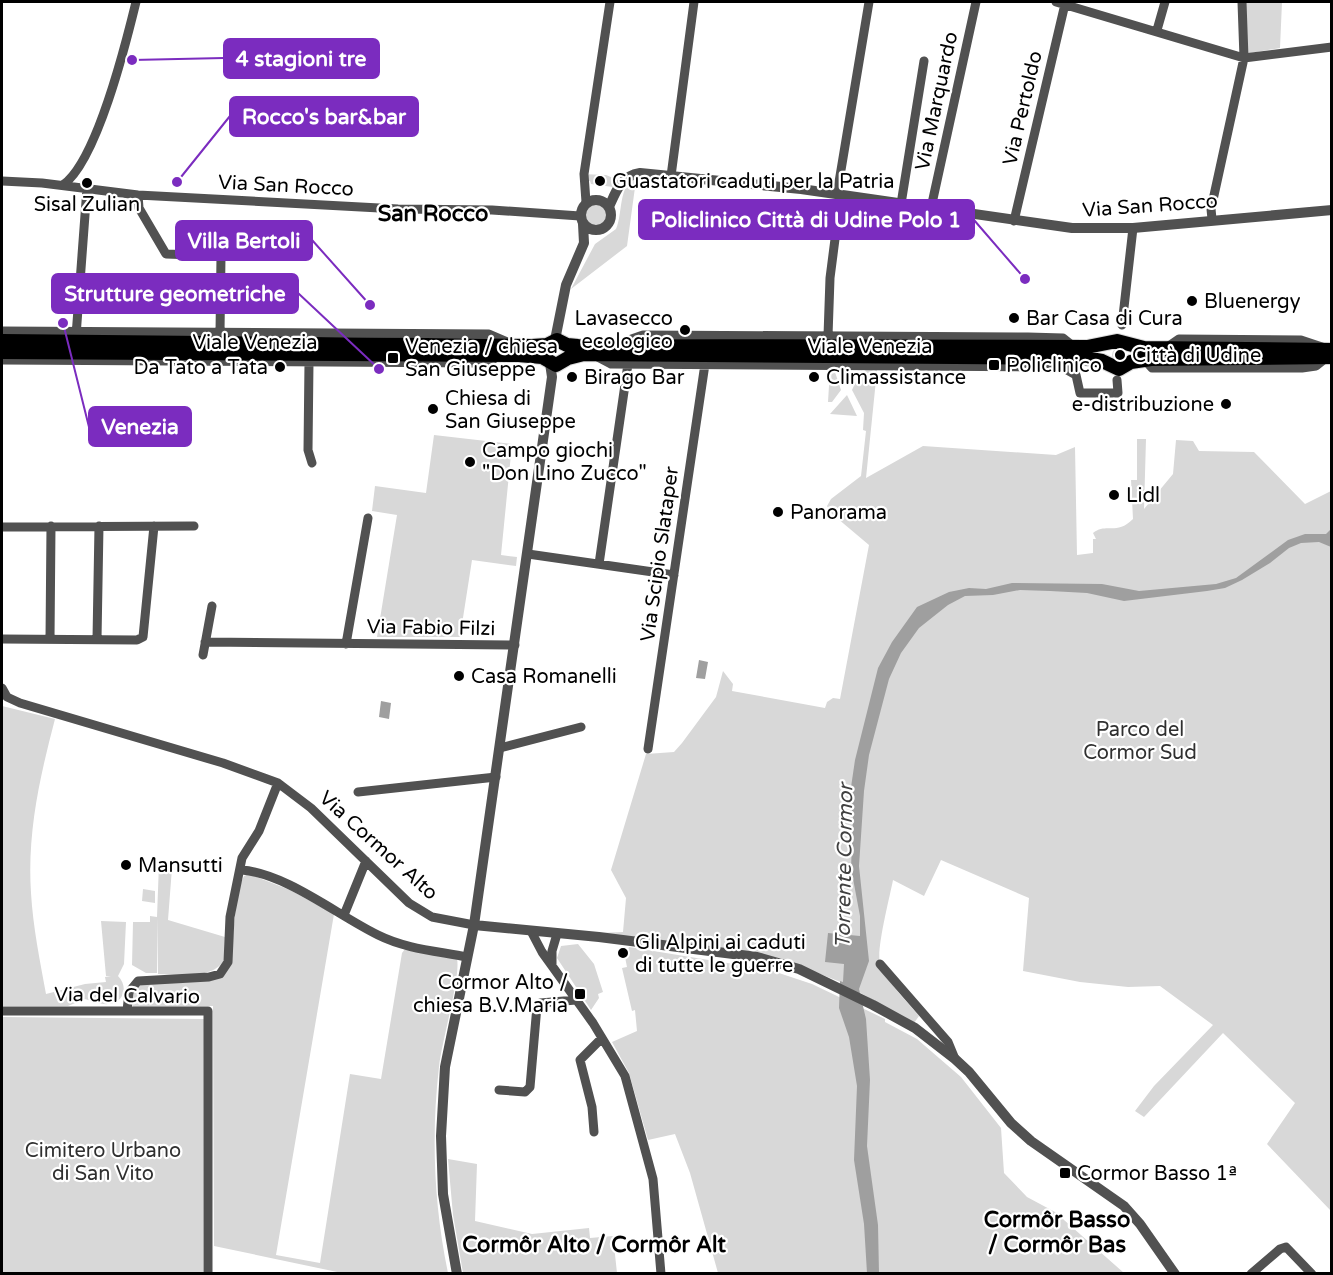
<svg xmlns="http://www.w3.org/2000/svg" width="1333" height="1275" viewBox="0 0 1333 1275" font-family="'Varela Round',sans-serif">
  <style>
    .green { fill: #d8d8d8 }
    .water { fill: #9f9f9f }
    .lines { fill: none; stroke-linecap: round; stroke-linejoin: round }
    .primary-casing { stroke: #dbdbdb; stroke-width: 16 }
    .minor { stroke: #515151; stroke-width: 9 }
    .tertiary { stroke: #515151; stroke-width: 10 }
    .primary { stroke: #000; stroke-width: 14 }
    .poi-dot { fill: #000; stroke: #fff; stroke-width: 2 }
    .labels { text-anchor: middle; stroke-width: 4.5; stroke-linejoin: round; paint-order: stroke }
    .street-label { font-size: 20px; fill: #000; stroke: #fff }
    .poi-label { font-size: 20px; fill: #000; stroke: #fff; text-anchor: start }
    .park-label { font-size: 20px; fill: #2f2f2f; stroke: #fff }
    .water-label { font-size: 21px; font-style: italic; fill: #404040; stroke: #fff }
    .quarter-label { font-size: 22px; font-weight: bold; fill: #000; stroke: #fff }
    .leader { fill: none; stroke: #7b2cbf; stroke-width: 2 }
    .callout-dot { fill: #7b2cbf; stroke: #fff; stroke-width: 2 }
    .callout { fill: #7b2cbf; stroke: #7b2cbf; stroke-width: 2 }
    .callout-label { font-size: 21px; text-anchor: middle; font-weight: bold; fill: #fff }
  </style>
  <rect width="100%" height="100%" fill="#fff"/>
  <path class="green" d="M1243,2h39l-2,46 -35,6z
    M582,174l24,1 12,5 -5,7 -22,-3 -1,-3 -10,1z
    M636,180l-9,66 -56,43 24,-45 21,-15c7,-14 2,-46 20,-49z
    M583 215a13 13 0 1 1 26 0a13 13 0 1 1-26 0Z
    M1112 355a7 7 0 1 1 14 0a7 7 0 1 1-14 0Z
    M830,369h4l7,21 -9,12h-4z
    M867,369l10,1 -11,108 57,-32 133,9 19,-8 2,108 16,-2v-14h3l-3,-6c14,-11 23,3 40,-14l-2,-39h6v-41h9l-2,70 29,-35 3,-34 17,1 6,10 55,1 51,52 26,-13v720l-64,-67 28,-41 -72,-70 -79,84 -9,-6 19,-25 59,-61 -53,-39 -32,1 -48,-5 -57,-11 6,-73 -88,-38 -17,36 -31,-16c-3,16 -17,70 -13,83 7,20 26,37 39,53l-5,7 -71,-40 -58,-23 -186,-27 24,-1 3,-34 -15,-28 35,-116 28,-2 8,-9 34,-46 7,-26 10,13 -1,7 93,17 2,-6 6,-4 7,1 29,-154 -38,-32 -4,-7 4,-7 30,-23 5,-45 -3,-1 1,-17 -12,-23 6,-13z
    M847,395l10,21 -27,-2z
    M434,435l78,9 -11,111 16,2 -1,9 -44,-6 -12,77h-83l20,-122 -25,-4 3,-25 51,7z
    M2,706l53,13c-15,57 -28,114 -24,174 2,34 9,68 15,101l39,-10 21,-2 -1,-5 6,-1h-5l-5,-55 25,1 -2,42 -6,12c10,10 7,26 -9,28 -8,1 -17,-3 -24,-5l-17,7h-66z
    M159,863l13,5 -4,52 57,17 -1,23c-11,20 -46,14 -66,14l-1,-57v56h-11l-14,-8 1,-43h17v-6l7,1z
    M249,874l41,16 44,24 -58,341 44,8 30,-189 31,5 21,-126 3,-4 52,10c4,17 -16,85 -18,108 -8,69 -5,139 9,206h-106l-128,-27 -1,-240 -80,1 -2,-11 8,-11 86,-11c12,-16 5,-71 19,-98z
    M143,889l12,2v12l-13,-2z
    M578,944l16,20 9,28 -5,2 1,4 -8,12 -34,-52 4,-12z
    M629,947l141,23 42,14 73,35v3l32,17 44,38 40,51 3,45 23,24 28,15 69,61h-406l-28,-100 -15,-39 -27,6 -19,-67 -17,-31 25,-11 -2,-21 -3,1 -10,-43 5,-1 -2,-10z
    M2,1017l202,2 -1,254 -201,1z
    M448,1159l29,5 -2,57 57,13 57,-6 1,10 23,-2 4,37h-154l-10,-58z"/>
  <path class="water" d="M1330,530l1,17 -12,-5 -18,1 -12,5 -19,15 -28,17 -17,8 -18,3 -83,10 -37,-8 -37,-2 -30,-1 -27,5 -28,1 -17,9 -29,23 -18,25 -12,26 -20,76 -5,36 -5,75 10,95 -10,28 7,30 4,61 -3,66 11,79 1,48h-12l-3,-49 -10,-64 3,-74 -8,-49 -10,-29 1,-27 3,1 1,-18 -19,-2 3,-29 32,3v-20l-9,-48 2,-50 -3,-24 5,-34 23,-92 14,-26 25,-35 32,-15 20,-4 17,1 26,-6 90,1 37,7 77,-7 20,-6 52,-38 17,-6h21z
    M699,660l9,2 -3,17 -9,-1z
    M381,701l10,2 -2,16 -10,-2z"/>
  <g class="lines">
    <defs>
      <path id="primary" d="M2,341l530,5 15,-1 10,-5 10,5 11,1 509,1 30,-6 27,7 188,2
        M2,352l516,3 24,2 14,8 12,-7 16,-4 501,4 17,3 17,8 12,-7 20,-3 181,-2"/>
    </defs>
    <use href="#primary" class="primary-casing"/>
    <path class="minor" d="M1056,2l188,56 88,-11
      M1157,30l8,-28
      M671,176l23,-174
      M2,181l40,2 96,12 260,14 94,1 88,6
      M63,185c34,-24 63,-142 73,-183
      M837,194l32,-192
      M138,195l1,13 27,46 55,2 -1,77
      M586,202l-2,-28 26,-172
      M901,204l23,-143
      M931,208l45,-206
      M1212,219l-1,-10 33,-151 -2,-56
      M1014,221l51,-217
      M1122,325l11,-97
      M2,331l487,3 25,11
      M76,336l11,-148
      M828,336l2,-58 9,-70
      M620,343l23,-8 385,2 35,1 10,8
      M1166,348l13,-9 122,1 21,7
      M594,355l17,9 451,3 14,8 4,18h38l-1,-13
      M1144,359l8,9h150l14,-2 10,-8
      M2,360l476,3 16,-4
      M309,362l-1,88 4,13
      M2,527l192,-1
      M528,554l146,21
      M599,564l29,-200
      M2,639l135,1 6,-3 11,-111
      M50,639l1,-113
      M97,639l2,-113
      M205,642l310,3
      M346,644l22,-126
      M203,655l9,-49
      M2,688l5,9 13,6 203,60 55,20 33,25 98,95 23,14 42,8
      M500,748l81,-21
      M648,749l57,-385
      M358,792l138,-15
      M242,870c45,4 95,45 136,65 28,14 59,16 89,22
      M344,915l22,-54
      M532,933l10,19 51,71 32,53 28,103 8,95
      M880,964l68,78 7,17
      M552,965v-14l5,-17
      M2,1011h206v263
      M127,1011l2,-19 9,-11 71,-4 11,-3 8,-12 2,-45 12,-59 17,-27 19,-48
      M499,1090l26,2 5,-5 7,-81 3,-3 36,-3
      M594,1132l-2,-25 -12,-47 22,-22
      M1251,1274l29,-25 6,-2 26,27"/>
    <path class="tertiary" d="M581 215a15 15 0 1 1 30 0a15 15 0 1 1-30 0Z
      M609,207c7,-16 12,-31 31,-34l161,16 271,39h61l199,-18
      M555,340l11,-55 18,-42 -1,-19
      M474,925l125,12 158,20 42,12 74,36 42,23 40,31 14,13 42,51 20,18 93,65 16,18 35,50
      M457,1274l-14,-80 -2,-58 4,-69 29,-142 78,-548 -2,-14"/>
    <use href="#primary" class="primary"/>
  </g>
  <g class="poi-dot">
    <circle cx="600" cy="181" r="6"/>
    <circle cx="87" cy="183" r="6"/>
    <circle cx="1192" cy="301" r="6"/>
    <circle cx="1014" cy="318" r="6"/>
    <circle cx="685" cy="330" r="6"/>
    <circle cx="1120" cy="355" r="6"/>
    <rect x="387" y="352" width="12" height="12" rx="3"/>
    <rect x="988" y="359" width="12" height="12" rx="3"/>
    <circle cx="280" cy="367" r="6"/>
    <circle cx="572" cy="377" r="6"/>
    <circle cx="814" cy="377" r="6"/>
    <circle cx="1226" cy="404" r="6"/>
    <circle cx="433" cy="409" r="6"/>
    <circle cx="470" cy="462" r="6"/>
    <circle cx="1114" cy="495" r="6"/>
    <circle cx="778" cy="512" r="6"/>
    <circle cx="459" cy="676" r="6"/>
    <circle cx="126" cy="865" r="6"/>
    <circle cx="623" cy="953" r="6"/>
    <rect x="574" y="988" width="12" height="12" rx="3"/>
    <rect x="1059" y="1167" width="12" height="12" rx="3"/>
  </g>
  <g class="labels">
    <g class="street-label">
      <text transform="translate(936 101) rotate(-78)" y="7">Via Marquardo</text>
      <text transform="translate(1022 108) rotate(-77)" y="7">Via Pertoldo</text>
      <text transform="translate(286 185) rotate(3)" y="7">Via San Rocco</text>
      <text transform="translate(1150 205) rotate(-4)" y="7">Via San Rocco</text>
      <text x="255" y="349">Viale Venezia</text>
      <text x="870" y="353">Viale Venezia</text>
      <text transform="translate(659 554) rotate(-82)" y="7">Via Scipio Slataper</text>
      <text transform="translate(431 627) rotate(1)" y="7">Via Fabio Filzi</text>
      <text transform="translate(379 845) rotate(42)" y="7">Via Cormor Alto</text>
      <text transform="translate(127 995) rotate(1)" y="7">Via del Calvario</text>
    </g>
    <g class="poi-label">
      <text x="612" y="188">Guastatori caduti per la Patria</text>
      <text x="87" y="211" text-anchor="middle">Sisal Zulian</text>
      <text x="1204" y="308">Bluenergy</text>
      <text x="673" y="325" text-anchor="end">Lavasecco<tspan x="673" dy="23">ecologico</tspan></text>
      <text x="1026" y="325">Bar Casa di Cura</text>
      <text x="405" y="353">Venezia / chiesa<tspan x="405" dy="23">San Giuseppe</tspan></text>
      <text x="1132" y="362">Città di Udine</text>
      <text x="1006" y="372">Policlinico</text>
      <text x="268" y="374" text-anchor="end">Da Tato a Tata</text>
      <text x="584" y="384">Birago Bar</text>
      <text x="826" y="384">Climassistance</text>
      <text x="445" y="405">Chiesa di<tspan x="445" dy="23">San Giuseppe</tspan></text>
      <text x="1214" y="411" text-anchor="end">e-distribuzione</text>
      <text x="482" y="457">Campo giochi<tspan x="482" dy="23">"Don Lino Zucco"</tspan></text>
      <text x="1126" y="502">Lidl</text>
      <text x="790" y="519">Panorama</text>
      <text x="471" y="683">Casa Romanelli</text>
      <text x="138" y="872">Mansutti</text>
      <text x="635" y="949">Gli Alpini ai caduti<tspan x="635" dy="23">di tutte le guerre</tspan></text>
      <text x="568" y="989" text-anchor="end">Cormor Alto /<tspan x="568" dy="23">chiesa B.V.Maria</tspan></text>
      <text x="1077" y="1180">Cormor Basso 1ª</text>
    </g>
    <g class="park-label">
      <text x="1140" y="736">Parco del<tspan x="1140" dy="23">Cormor Sud</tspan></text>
      <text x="103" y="1157">Cimitero Urbano<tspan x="103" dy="23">di San Vito</tspan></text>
    </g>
    <g class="water-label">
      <text transform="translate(844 866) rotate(-89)" y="7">Torrente Cormor</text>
    </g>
    <g class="quarter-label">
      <text x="433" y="221">San Rocco</text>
      <text x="1057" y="1227">Cormôr Basso<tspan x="1057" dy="25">/ Cormôr Bas</tspan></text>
      <text x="594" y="1252">Cormôr Alto / Cormôr Alt</text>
    </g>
  </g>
  <path class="leader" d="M132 60L224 58M177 182L230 116M1025 279L974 220M370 305L312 240M379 369L298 293M63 323L89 427"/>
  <g class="callout-dot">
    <circle cx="132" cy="60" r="6"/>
    <circle cx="177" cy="182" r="6"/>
    <circle cx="1025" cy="279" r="6"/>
    <circle cx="370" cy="305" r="6"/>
    <circle cx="379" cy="369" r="6"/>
    <circle cx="63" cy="323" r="6"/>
  </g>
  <g class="callout">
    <rect x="224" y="39" width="155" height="39" rx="6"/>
    <rect x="230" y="97" width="188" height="39" rx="6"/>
    <rect x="639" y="200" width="335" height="39" rx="6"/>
    <rect x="176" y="221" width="136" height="39" rx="6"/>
    <rect x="52" y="274" width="246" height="39" rx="6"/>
    <rect x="89" y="407" width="102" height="39" rx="6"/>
  </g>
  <g class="callout-label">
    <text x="301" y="66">4 stagioni tre</text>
    <text x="324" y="124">Rocco's bar&amp;bar</text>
    <text x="806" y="227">Policlinico Città di Udine Polo 1</text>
    <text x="244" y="248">Villa Bertoli</text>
    <text x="175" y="301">Strutture geometriche</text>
    <text x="140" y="434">Venezia</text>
  </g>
  <rect width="1333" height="1275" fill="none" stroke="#000000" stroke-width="6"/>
</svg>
